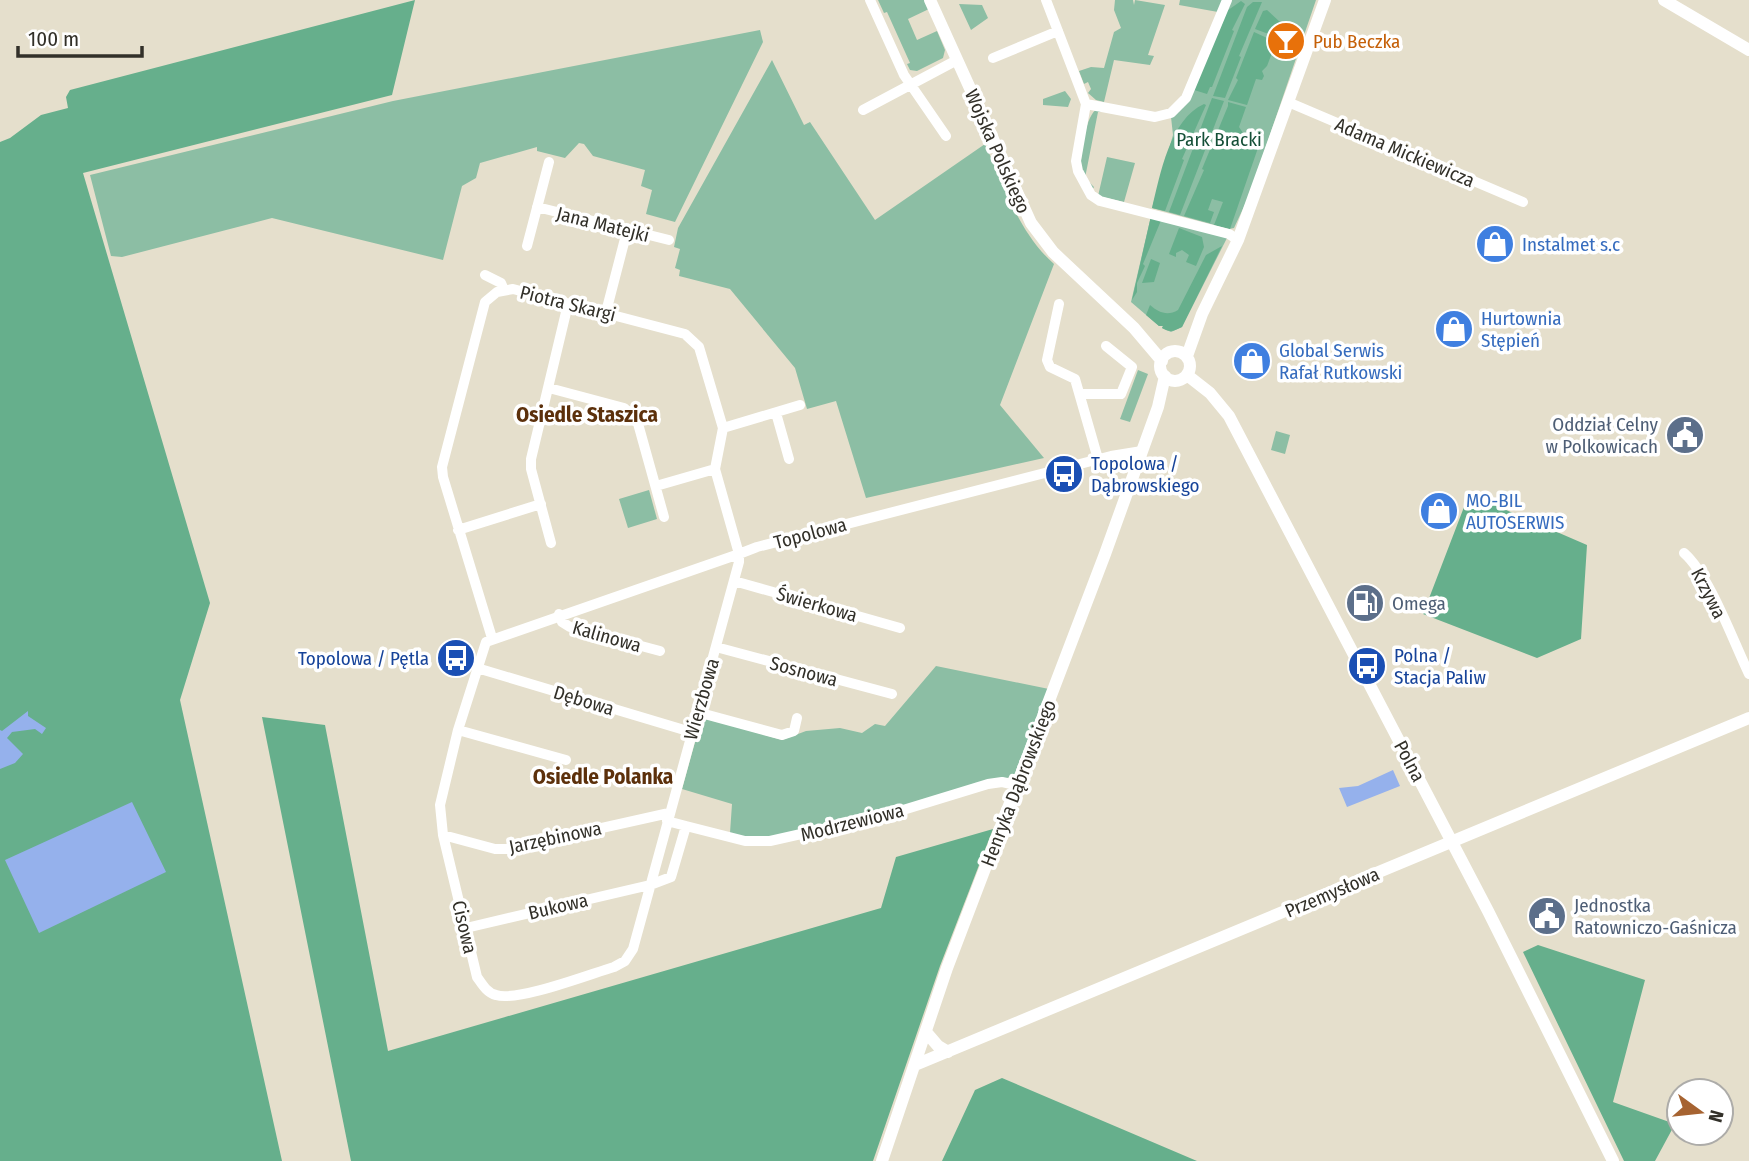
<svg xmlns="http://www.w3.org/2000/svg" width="1749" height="1161" viewBox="0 0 1749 1161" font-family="'Fira Sans Condensed',sans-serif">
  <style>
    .green { fill: #8cbea4 }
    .forest { fill: #66af8c }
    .water { fill: #95b1ec }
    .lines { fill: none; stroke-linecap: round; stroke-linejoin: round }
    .minor { stroke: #fff; stroke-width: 10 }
    .tertiary { stroke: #fff; stroke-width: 12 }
    .labels { text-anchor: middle; stroke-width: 7; stroke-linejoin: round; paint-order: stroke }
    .food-label { font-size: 19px; fill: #c56008; stroke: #fff; text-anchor: start }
    .park-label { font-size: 19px; fill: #144f37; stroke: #fff }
    .street-label { font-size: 19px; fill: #323029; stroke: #fff }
    .shop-label { font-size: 19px; fill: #366cbe; stroke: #fff; text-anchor: start }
    .service-label { font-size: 19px; fill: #4e5e75; stroke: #fff; text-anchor: start }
    .transit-label { font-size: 19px; fill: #164399; stroke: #fff; text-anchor: start }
    .neighbourhood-label { font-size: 21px; font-weight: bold; fill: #5c300b; stroke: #fff }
  </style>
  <rect width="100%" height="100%" fill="#e5dfcc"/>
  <path class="green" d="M878,0h47l4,9 -21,10 9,21 20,-9 8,19 -2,8 -26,13 -7,-1 -3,-6 3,-1 -23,-51 -3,1z
    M1115,0h18l1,5 1,-5 30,5 -17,50 6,1 -4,9 -36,-5 -10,42 -8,-2 -8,-7 3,-4 -3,-7 -4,2 -5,-13 12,-4 13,1 10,-36 7,-4 -7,-18z
    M1180,0h43l-5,12 -39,-7z
    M1230,0h86l-67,196 -15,32 -5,1 -77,-21 21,-73 -2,-18 5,-3z
    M959,4l23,1 6,13 -17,12z
    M760,30l3,12 -88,180 -29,-8 6,-24 -11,-4 4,-16 -52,-14 -9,-12 -5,-1 -14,15 -28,-7v-4l-57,16 -4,15 -14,8 -19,74 -171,-42 -150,39 -11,-1 -21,-81 303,-74z
    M772,60l32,65 6,-3 65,98 110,-76c19,42 34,89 69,120l-54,141 44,53 -178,40 -30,-97 -29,8 -12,-41 -65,-79 -51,-13 1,-6 -5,-2 5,-19 -6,-2 4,-19z
    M1065,91l6,8 -3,8 -25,-2v-6z
    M1097,109h7l-1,3h-5l-13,66 9,9 -2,3c-6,-8 -11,-16 -11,-27 0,-12 5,-48 16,-54z
    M1107,157l28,6 -11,39 -26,-6z
    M1151,216l76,22 -45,89 -11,5 -9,-4 1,-2 -3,-2 -1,2 -28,-24z
    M1138,370l10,4 -18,48 -10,-3z
    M1276,431l14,4 -5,19 -14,-4z
    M649,490l8,29 -29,9 -9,-29z
    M936,666l113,23 -35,87 -127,36 -114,25 -34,-1 -9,-3 2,-29 -50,-15 20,-72 80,23 24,-9 34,-3 22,5 13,-9 10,2z"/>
  <path class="forest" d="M415,0l-23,95 -309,78 127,430 -30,97 102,461h-282v-1019l10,-4 31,-23 27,-7 -2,-11 4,-7z
    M1241,1l4,3 -13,26 2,1 -22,56h-2l-3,7 -13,-4 30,-77z
    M1253,2h9l-23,54 2,1 -16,41 -12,-2 34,-89z
    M1267,10l13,12 -6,14 -19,-7 8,-18z
    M1254,32l22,10 -1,3 -4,-1 -2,7 3,2 -5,13 -5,5 2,5 -2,4 -6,-1 -9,26 -19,-5 10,-20 -2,-2z
    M1212,98l12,3 -44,114 -11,-3z
    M1228,102l18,5 -7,20 4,6 16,12 -29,84 -16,-4 9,-23 -11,-3 -4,11 6,2 -4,11 -26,-7 20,-46 -2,-1 26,-63z
    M1204,104l2,1 -24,54 2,1 -19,51 -13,-3c8,-33 18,-89 52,-104z
    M1151,216l11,2 -19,46 2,2 -8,17v9l-5,8z
    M1179,228l23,9 2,10 -8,19 -10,-4 3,-7 -7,-5 -6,3v4l-7,-3z
    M1222,246l-40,81c-8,4 -12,6 -20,1l1,-2h-4l-13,-11 4,-10c9,8 18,11 28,5l28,-55z
    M1151,259l9,4 -6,19 -12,1z
    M1469,494l118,51 -6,94 -44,19 -114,-44z
    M262,717l63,8 63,326 493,-143 15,-51 97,-28 -53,137 -67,195h-522z
    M1538,945l107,35 -32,122 62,22 -20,37h-31l-101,-209z
    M1002,1078l195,83h-255l33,-71z"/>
  <path class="water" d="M28,711v5l18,12 -4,6 -7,-5 -23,3 -5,6 16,16 -8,9 -15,6v-39l2,1z
    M1393,770l7,16 -53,21 -8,-19 19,-2z
    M132,802l34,70 -127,61 -34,-73z"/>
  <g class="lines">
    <path class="minor" d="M870,0l34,75 42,61
      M1046,0l40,104 -10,57 2,10 13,24 9,6 129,33 9,6
      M993,58l65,-27
      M1288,102l235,100
      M1086,104l69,13 16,-4 15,-15 41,-98
      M863,110l94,-50
      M537,207l132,33
      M527,246l22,-84
      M485,275l16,8 3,7
      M1059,304l-12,56 3,7 25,12 23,80
      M606,312l21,-81
      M549,388l75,20 13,12 27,97
      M1081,394h40l11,-27 -26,-21
      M776,413l13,46
      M723,428l77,-23
      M656,486l59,-17
      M458,530l83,-26
      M551,543l-20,-74v-10l37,-155
      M1684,553c26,23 49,88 65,121
      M734,581l166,47
      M559,614l3,8 8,5 90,24
      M492,638l-49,-161 -1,-10 43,-165 12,-10 16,-3 172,45 14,13 24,81 -8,41 24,85v8l-106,387 -8,12 -11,6c-24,7 -96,35 -118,28 -9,-2 -14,-11 -19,-18l-34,-142 -3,-30 18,-75 28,-88 253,-88 18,-7 354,-91 31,-5
      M716,647l176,47
      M477,668l214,64
      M697,712l85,23 12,-4 3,-13
      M458,730l108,30
      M686,826l59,15h25l120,-27 98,-30 14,-2 14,3
      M443,835l52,14h12l162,-36
      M466,928l184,-43 21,-8 15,-51 -19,-5"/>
    <path class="tertiary" d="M930,0l101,223 22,29 81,76 28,33
      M1664,0l85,50
      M1160 366a15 15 0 1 1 30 0a15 15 0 1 1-30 0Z
      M1187,356l15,-42 36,-74 87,-240
      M1187,375l23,18 19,23 259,495 125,250
      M926,1032l12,14 10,6
      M915,1065l834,-347
      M882,1161l65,-193 158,-414 53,-147 7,-31"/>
  </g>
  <defs>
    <symbol id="bar-disc" viewBox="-11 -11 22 22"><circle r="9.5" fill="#e8710a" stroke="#fff"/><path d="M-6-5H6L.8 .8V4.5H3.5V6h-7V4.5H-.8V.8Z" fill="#fff"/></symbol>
    <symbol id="shop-disc" viewBox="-11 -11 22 22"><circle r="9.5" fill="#3f7fe0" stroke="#fff"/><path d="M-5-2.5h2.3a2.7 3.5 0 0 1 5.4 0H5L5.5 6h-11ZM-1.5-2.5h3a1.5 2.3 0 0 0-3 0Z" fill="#fff"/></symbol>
    <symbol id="civic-disc" viewBox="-11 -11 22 22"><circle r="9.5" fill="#5c6f8a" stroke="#fff"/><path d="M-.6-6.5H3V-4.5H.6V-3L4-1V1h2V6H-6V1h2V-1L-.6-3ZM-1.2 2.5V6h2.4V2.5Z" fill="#fff"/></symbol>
    <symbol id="bus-disc" viewBox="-11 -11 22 22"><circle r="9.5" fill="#1a4fb4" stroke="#fff"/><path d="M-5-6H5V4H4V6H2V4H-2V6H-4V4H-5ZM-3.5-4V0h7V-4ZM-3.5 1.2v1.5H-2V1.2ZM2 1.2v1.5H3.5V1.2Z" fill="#fff"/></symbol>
    <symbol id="fuel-disc" viewBox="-11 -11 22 22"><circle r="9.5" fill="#5c6f8a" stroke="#fff"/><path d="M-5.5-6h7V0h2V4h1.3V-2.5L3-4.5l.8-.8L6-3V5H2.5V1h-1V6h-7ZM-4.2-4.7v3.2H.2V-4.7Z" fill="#fff"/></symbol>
  </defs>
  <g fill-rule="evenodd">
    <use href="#bar-disc" x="1264" y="19" width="44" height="44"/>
    <use href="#shop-disc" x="1473" y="222" width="44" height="44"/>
    <use href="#shop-disc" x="1432" y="307" width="44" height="44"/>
    <use href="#shop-disc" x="1230" y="339" width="44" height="44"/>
    <use href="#civic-disc" x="1663" y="413" width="44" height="44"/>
    <use href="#bus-disc" x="1042" y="452" width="44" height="44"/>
    <use href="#shop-disc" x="1417" y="489" width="44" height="44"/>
    <use href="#fuel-disc" x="1343" y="581" width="44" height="44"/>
    <use href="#bus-disc" x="434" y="636" width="44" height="44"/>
    <use href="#bus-disc" x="1345" y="644" width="44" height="44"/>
    <use href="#civic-disc" x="1525" y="894" width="44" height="44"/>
  </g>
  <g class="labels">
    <g class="food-label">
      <text x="1313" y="48">Pub Beczka</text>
    </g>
    <g class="park-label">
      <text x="1219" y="146">Park Bracki</text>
    </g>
    <g class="street-label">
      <text transform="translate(998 151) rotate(66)" y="7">Wojska Polskiego</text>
      <text transform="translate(1405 152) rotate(23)" y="7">Adama Mickiewicza</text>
      <text transform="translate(603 224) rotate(14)" y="7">Jana Matejki</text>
      <text transform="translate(568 303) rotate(14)" y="7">Piotra Skargi</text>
      <text transform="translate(810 533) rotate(-15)" y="7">Topolowa</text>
      <text transform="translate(1709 593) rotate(63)" y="7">Krzywa</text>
      <text transform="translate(817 604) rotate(16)" y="7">Świerkowa</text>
      <text transform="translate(607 636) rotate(16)" y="7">Kalinowa</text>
      <text transform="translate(804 671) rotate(15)" y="7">Sosnowa</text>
      <text transform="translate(701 699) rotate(-74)" y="7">Wierzbowa</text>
      <text transform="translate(584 700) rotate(17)" y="7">Dębowa</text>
      <text transform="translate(1410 761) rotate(62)" y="7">Polna</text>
      <text transform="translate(1018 783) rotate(-69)" y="7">Henryka Dąbrowskiego</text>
      <text transform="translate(852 822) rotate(-14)" y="7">Modrzewiowa</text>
      <text transform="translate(555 837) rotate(-12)" y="7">Jarzębinowa</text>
      <text transform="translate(1332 892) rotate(-23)" y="7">Przemysłowa</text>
      <text transform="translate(558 906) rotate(-13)" y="7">Bukowa</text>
      <text transform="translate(465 927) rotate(77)" y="7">Cisowa</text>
    </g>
    <g class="shop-label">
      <text x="1522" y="251">Instalmet s.c</text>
      <text x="1481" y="325">Hurtownia<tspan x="1481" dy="22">Stępień</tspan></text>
      <text x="1279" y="357">Global Serwis<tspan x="1279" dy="22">Rafał Rutkowski</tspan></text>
      <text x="1466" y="507">MO-BIL<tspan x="1466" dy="22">AUTOSERWIS</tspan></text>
    </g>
    <g class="service-label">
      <text x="1658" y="431" text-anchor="end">Oddział Celny<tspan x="1658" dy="22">w Polkowicach</tspan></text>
      <text x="1392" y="610">Omega</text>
      <text x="1574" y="912">Jednostka<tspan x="1574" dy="22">Ratowniczo-Gaśnicza</tspan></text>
    </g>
    <g class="transit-label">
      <text x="1091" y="470">Topolowa /<tspan x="1091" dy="22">Dąbrowskiego</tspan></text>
      <text x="1394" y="662">Polna /<tspan x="1394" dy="22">Stacja Paliw</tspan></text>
      <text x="429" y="665" text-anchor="end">Topolowa / Pętla</text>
    </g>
    <g class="neighbourhood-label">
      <text x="587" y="422">Osiedle Staszica</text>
      <text x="603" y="784">Osiedle Polanka</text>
    </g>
  </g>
  <g transform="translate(1700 1112) rotate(105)"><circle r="33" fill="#ffffff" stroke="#adaca9" stroke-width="2"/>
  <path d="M0-5L12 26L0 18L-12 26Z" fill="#a66331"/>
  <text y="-10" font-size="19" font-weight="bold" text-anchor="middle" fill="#323029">N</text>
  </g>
  <path d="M18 46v10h124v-10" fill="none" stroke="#323029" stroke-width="3.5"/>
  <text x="28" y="46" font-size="21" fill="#323029" stroke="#ffffff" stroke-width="5" paint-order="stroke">100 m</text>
</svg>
